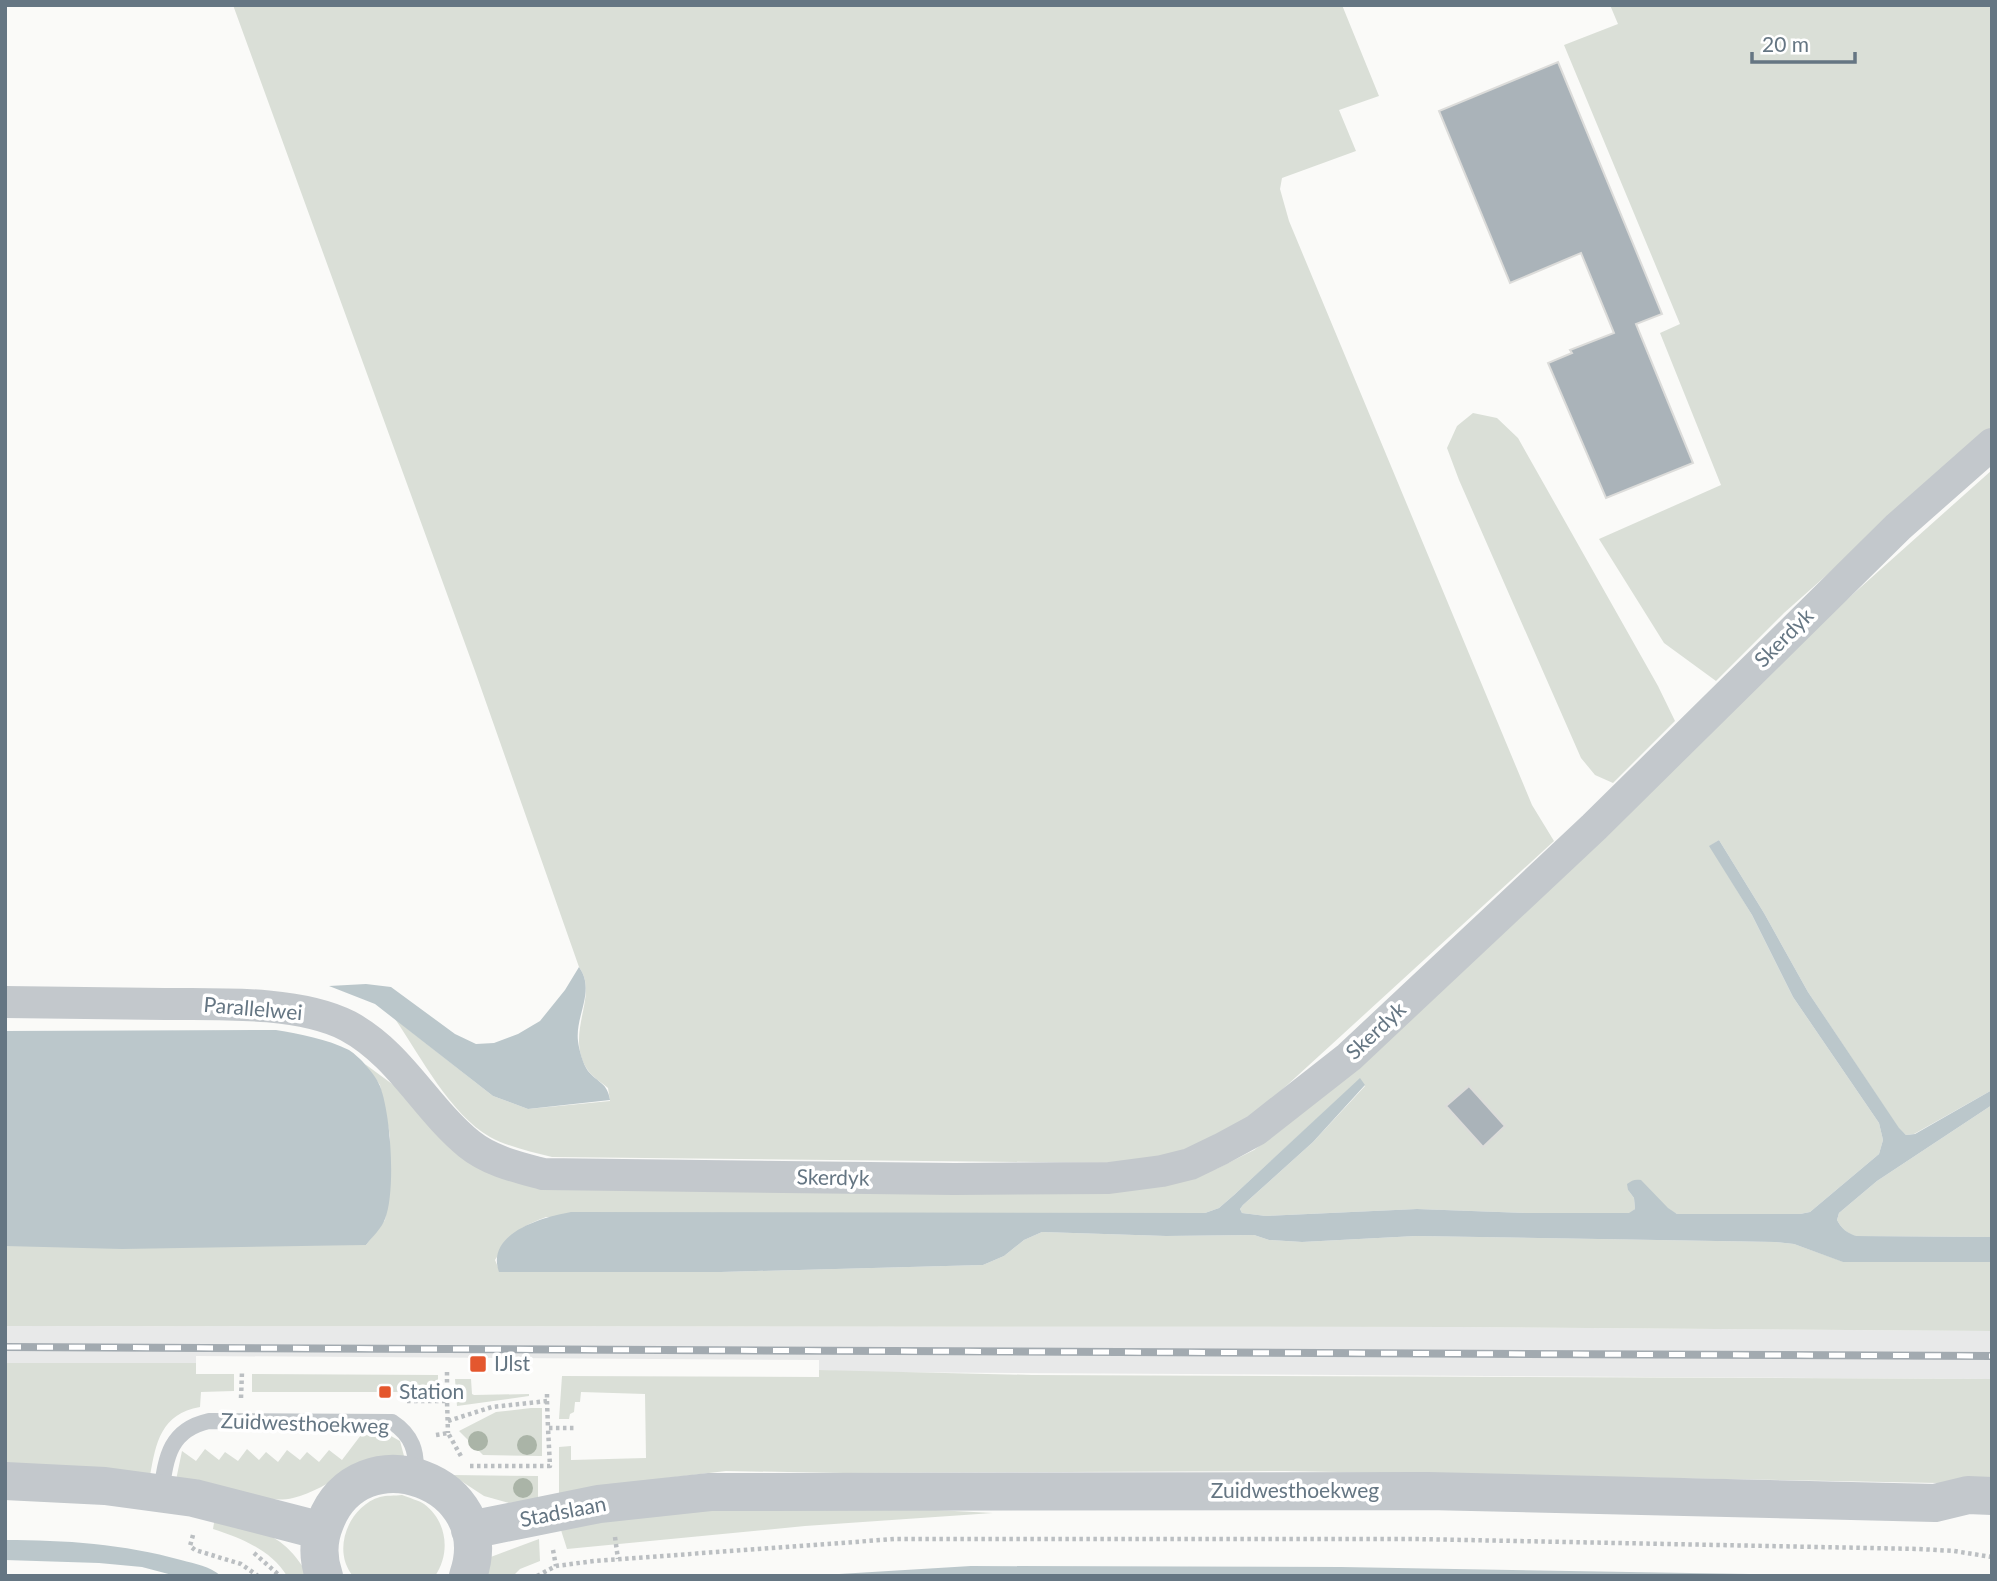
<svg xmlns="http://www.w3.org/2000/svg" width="1997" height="1581" viewBox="0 0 1997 1581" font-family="Lato,sans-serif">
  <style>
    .built { fill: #e8e9e9 }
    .green { fill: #dadfd7 }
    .water { fill: #bbc7cb }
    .building { fill: #aab3b9; stroke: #dcdcda; stroke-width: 2 }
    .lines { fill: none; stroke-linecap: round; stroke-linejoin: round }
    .path { stroke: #bbbfc2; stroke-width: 4.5; stroke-dasharray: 3.5 3.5; stroke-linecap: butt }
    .service { stroke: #c3c8cc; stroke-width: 16 }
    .minor { stroke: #c3c8cc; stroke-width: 32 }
    .tertiary { stroke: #c3c8cc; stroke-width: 38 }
    .rail-casing { stroke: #a2aab0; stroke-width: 8 }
    .rail { stroke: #fff; stroke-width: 5; stroke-dasharray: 16; stroke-linecap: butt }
    .tree { fill: #aab4a7 }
    .poi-dot { fill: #e4572e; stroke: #fff; stroke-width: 2.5 }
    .labels { text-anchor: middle; stroke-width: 7; stroke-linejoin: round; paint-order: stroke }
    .street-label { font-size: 21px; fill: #657683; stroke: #fff }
    .poi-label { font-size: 21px; fill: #657683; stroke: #fff; text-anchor: start }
  </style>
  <rect width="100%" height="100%" fill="#fafaf8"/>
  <path class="built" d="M5,1326l1454,1 533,4v48l-1141,-7 -32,-2v-10l-623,-4v7h-191z"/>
  <path class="green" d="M233,5h1109l37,91 -40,14 17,41 -74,27 -2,11 9,32 243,584 22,36 -294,269 -41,27 -53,20 -41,6 -573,-6c-21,-5 -43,-10 -62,-20 -40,-23 -69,-80 -95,-118l98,77 35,13 82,-8 -2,-13c-7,-6 -17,-12 -21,-19 -23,-37 13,-73 -8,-102l-104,-296z
    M1610,5h382v423l-208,185 -68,68 -52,-38 -65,-104 122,-54 -61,-152 20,-9 -116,-279 54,-21z
    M1473,413l24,5 21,20 140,248 17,35 -62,62 -18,-8 -14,-17 -122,-278 -12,-32 10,-22z
    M1992,470v620l-78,44 -8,1 -7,-6 -91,-137 -44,-79 -45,-73 -9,6 42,69 41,82 86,126 4,17 -4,14 -69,58 -10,2 -117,1 -6,-1 -49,-24 6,8 1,11 -5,4h-104l-109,-4 -151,7 -24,-3 -2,-4 3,-4 70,-63 52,-56 -5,-7 -126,116 -15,13 -14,5 -659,4c-29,11 -34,17 -51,43l5,12h221l262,-7 21,-9 20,-16 18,-8 124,4 88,-1 15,5 33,2 114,-6 359,6 19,2 50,18h148v69l-533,-4 -1454,-1v-80l361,-1 19,-25 5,-33v-51l-10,-51 -15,-21 42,31 83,76 726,-2 38,-19 27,-20 114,-100 411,-394z
    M1992,1105v132l-137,-1c-8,-3 -14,-8 -18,-16l2,-7 38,-32z
    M5,1363h191v11h38v17l-33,1 -1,15c-39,7 -44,35 -50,69l-145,-10z
    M819,1370l213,5 960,4v105l-707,-13 -441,2 -118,-2 -59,7 -108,17v-48l12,-1v14l75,-2 -1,-64 -64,-2 -1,10h-5l-1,10 -4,2 -1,5h-10l3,-43 257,1z
    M252,1374l186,1v17h-186z
    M455,1379h16l1,15 2,1 55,-1v2l-72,10z
    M531,1408h11v48l-59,-1 -24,-24 37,-19z
    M361,1435l30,1 9,5 4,15c-44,-2 -71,32 -111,42 -27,7 -88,-12 -117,-18l6,-29 14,10 9,-12 14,11 6,-8 13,9 9,-12 12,11 7,-8 12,10 9,-12 13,10 7,-8 12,10 10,-12 13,10z
    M452,1475l86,1v24l-29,3 -25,-7z
    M402,1495c7,3 16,5 22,9 23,17 27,49 11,72h-82c-22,-26 -4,-70 27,-79 6,-2 15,-1 22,-2z
    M690,1507l245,3 58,3 -188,13 -238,23 -7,-22z
    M215,1517c43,13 70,16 93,59h-21c-16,-26 -46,-38 -74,-47z
    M539,1539l1,22 -20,8 -7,7h-28l3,-18z"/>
  <path class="water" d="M1719,840l45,73 44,79 91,136 7,7 9,-1 77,-44v15l-115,76 -38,32 -2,7c4,8 10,13 19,16l136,1v25h-149l-49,-18 -19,-2 -359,-6 -114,6 -33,-2 -15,-5 -88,1 -124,-4 -18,8 -20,16 -21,9 -262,7h-222c-14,-39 44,-55 72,-60l634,1 14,-5 15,-13 126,-117 5,7 -52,57 -70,63 -3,4 2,4 24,3 151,-7 109,4h103l6,-4 -1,-11 -6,-8 -1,-6c5,-4 8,-5 14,-4l27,28 9,6h123l10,-2 69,-58 4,-14 -4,-17 -86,-126 -41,-82 -43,-69z
    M579,967c17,24 -4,48 -1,74 1,9 5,23 10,30 11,13 19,11 22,29l-82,9 -35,-13 -118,-92 -46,-18 37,-2 25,3 64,47 21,10 18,-1 24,-9 22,-13 25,-31z
    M276,1030c24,4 51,9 73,20 11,7 26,24 31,36 11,29 16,105 5,133 -3,9 -13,18 -19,26l-244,4 -117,-3v-215z
    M5,1540c60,0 119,4 176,20 15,4 28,6 40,16h-45l-34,-9 -43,-4 -94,-3z
    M971,1566l370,1 523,9h-1058z"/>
  <path class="building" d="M1558,62l104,252 -26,10 57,139 -87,35 -58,-135 24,-10 -2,-3 44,-17 -33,-80 -71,30 -71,-172z
    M1469,1086l36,40 -22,21 -37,-41z"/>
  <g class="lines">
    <path class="path" d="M447,1372v29
      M241,1398l1,-26
      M407,1401h40l1,32
      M547,1401l1,27
      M448,1421l44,-14 55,-6v-9
      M436,1435l12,-2 14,25
      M470,1466h80l-2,-38h26
      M193,1535l-3,11 5,4 46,14 17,12
      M615,1537l3,22
      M553,1550l3,16
      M254,1553l26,23
      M537,1576l19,-10 38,-5 301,-22h521l503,10 35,2 38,6"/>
    <path class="service" d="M161,1493c5,-35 8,-63 48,-72l183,1c20,13 26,30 23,54"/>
    <path class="minor" d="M5,1002c53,1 107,1 160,2 54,0 135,-3 183,22 52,28 77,82 121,118 21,17 48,23 74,30l411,5 155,-1 53,-7 28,-7 31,-15 35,-19 93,-73 245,-230 304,-300 94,-83"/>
    <path class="tertiary" d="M5,1481l100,5 89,12 128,33
      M470,1530l129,-26 111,-12 718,-1 507,12 33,-8 24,1
      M324,1576c-6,-17 -6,-36 1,-53 35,-93 176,-41 143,53"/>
    <defs>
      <path id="rail" d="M5,1347l1987,9"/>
    </defs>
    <use href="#rail" class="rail-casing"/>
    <use href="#rail" class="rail"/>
  </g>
  <g class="tree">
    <circle cx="478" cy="1441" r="10"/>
    <circle cx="527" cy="1445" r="10"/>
    <circle cx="523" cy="1488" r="10"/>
  </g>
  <g class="poi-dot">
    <rect x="469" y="1355" width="18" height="18" rx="3.5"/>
    <rect x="378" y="1385" width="14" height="14" rx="3.5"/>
  </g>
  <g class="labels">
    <g class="street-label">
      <text transform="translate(1784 638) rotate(-45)" y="7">Skerdyk</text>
      <text transform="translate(253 1009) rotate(5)" y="7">Parallelwei</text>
      <text transform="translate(1376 1031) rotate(-43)" y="7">Skerdyk</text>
      <text transform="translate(833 1178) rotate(1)" y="7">Skerdyk</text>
      <text transform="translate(305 1424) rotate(2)" y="7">Zuidwesthoekweg</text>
      <text x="1295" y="1498">Zuidwesthoekweg</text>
      <text transform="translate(563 1512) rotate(-11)" y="7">Stadslaan</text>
    </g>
    <g class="poi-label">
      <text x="494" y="1371">IJlst</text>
      <text x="399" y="1399">Station</text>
    </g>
  </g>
  <rect width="1997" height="1581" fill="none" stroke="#657683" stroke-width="14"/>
  <path d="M1752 52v10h103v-10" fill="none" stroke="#657683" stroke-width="3.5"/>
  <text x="1762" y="52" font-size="21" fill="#657683" stroke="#ffffff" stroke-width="5" paint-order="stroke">20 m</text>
</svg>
